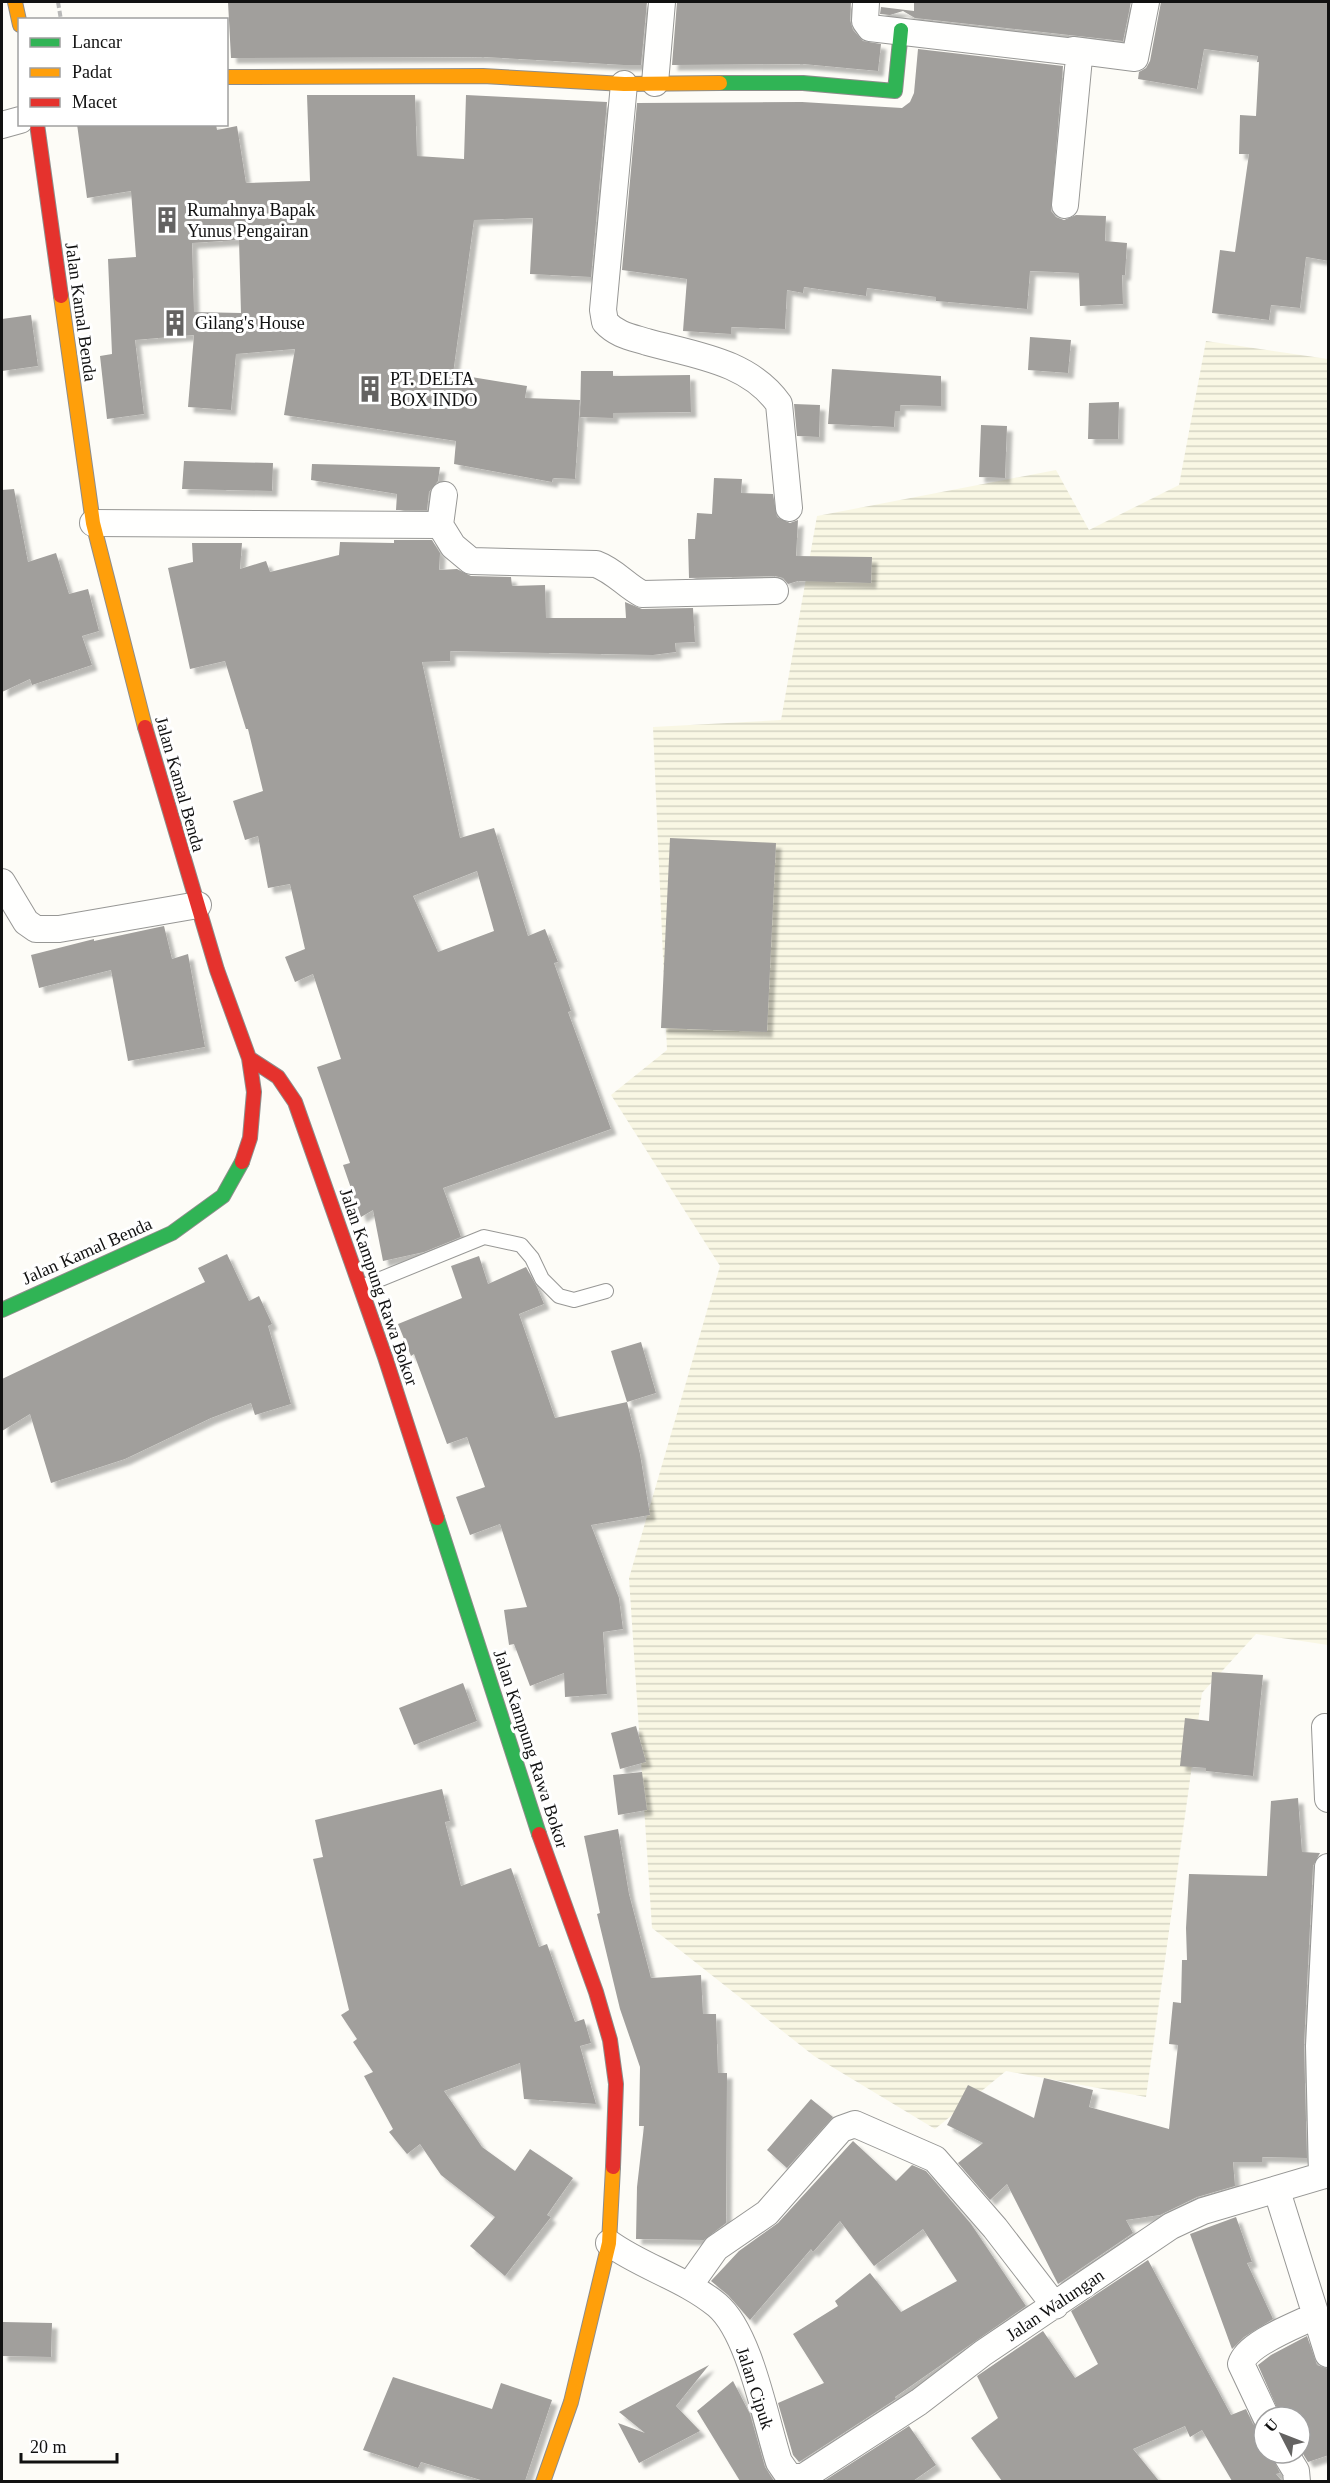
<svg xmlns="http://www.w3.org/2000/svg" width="1330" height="2483" viewBox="0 0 1330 2483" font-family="'Times New Roman',serif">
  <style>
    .farmland { fill: url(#farmland-rules) }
    .building { fill: #a19f9c; fill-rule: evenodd; filter: url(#shadow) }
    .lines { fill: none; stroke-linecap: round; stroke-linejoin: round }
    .lane-casing { stroke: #979795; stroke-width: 16 }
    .street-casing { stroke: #979795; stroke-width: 28 }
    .fast-casing { stroke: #8e8d8b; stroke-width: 16 }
    .slow-casing { stroke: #8e8d8b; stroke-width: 16 }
    .jam-casing { stroke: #8e8d8b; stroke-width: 16 }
    .path { stroke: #b9b9b8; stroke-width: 4; stroke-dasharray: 6 3; stroke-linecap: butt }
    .lane { stroke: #fffffe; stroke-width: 14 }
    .street { stroke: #fffffe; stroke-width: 26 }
    .fast { stroke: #30b455; stroke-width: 14 }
    .slow { stroke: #ff9f0a; stroke-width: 14 }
    .jam { stroke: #e5322d; stroke-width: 14 }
    .labels { text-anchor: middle; stroke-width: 6; stroke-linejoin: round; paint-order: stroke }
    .poi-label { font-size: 18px; fill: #111; stroke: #fff; text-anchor: start }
    .street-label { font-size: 18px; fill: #111; stroke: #fff }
  </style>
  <defs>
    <pattern id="farmland-rules" width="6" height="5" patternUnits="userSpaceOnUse" patternTransform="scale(1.5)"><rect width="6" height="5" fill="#f9f7e4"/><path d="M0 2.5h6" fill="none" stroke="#d4d3c3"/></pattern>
    <filter id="shadow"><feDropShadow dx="5.5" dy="5.5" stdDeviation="1.5" flood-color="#0004"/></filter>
  </defs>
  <rect width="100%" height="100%" fill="#fdfcf7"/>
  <path class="farmland" d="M1206,341l122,18v1286l-72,-11 -54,59 -56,404 -140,-26 -71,58 -121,-73 -162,-128 -23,-350 91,-312 -109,-171 56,-45 -14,-323 128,-7 36,-204 239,-46 33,60 90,-45z"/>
  <path class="building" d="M228,2h419l-6,63h-17l-140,-8 -253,1z
    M677,2h174l-1,18 3,10 10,11 18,3 -3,27 -75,-7 -131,1z
    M914,2h217l-8,39 -208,-23 -12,-7 -13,4 -10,-1 1,-7 33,4z
    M1161,2h168v259l-23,-4 -6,51 -29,-3 -2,15 -57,-7 8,-63 15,2 14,-98h-10l1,-39 16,1 3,-54h-2l1,-6 -54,-7 -7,40 -59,-10 1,-7 7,-4 4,-7z
    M918,49l145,17 -12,145 5,6 8,3 12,-5 30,1 -1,25 22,2 -2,32h-3l1,29 -43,2 -1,-33 -49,-2 -3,38 -91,-8v-4l-69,-9 -1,8 -62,-9 -1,6 -16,-3 -2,39 -54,-2v7l-48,-3 4,-52 -65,-9 15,-167 165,-1 100,6 8,-6 4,-9z
    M307,95h108l2,61 47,3 2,-64 141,7 -16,175 -61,-3 3,-56 -59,2 -21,154 74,12 -2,12 55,2 -5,79 -22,-1 -1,4 -98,-18 2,-23 -172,-26 11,-66 -59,5 -5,56 -43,-3 6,-72 -59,5 9,74 -37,5 -7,-63 12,-2 -4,-95 28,-2 -5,-66 -44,7 -10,-74h139l1,6 20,-4 9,57 64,-2zM239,240l2,73 -47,-1 -2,-69z
    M31,315l7,51 -36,5v-52z
    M1030,337l41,3 -3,33 -40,-3z
    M832,369l109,7v30l-41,-1v6h-5l-1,16 -66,-3z
    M581,371h32v5l77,-1 1,37 -78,1v5l-33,-1z
    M1119,402l-1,37h-30l1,-36z
    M794,404l26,1 -1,32 -22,-1z
    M981,425l26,1 -2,52 -26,-1z
    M184,461l89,2 -1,28 -90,-2z
    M312,464l128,3 -2,14 -9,11 -2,18h-31l1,-16 -86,-14z
    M714,478l28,1 -1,14 32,1 4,23 13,6 8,-3 -2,36 76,1 -1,26 -73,-2 -10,3 -5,-6 -8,-2 -86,2 -1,-39h7l2,-26 15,1z
    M14,489l14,73 28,-9 13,41 19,-5 11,42 -17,5 10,29 -60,20 -2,-6 -28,13v-202z
    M394,540h38l8,13 -1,17 18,-1 14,7 40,1 1,9 33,-1 1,33h80l-1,-16 17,7 51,-1 2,34 -20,1 1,9 -23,3 -203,-4v10l-28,1 38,176 34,-10 34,108 17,-7 13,33 -4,1 17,48 -3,1 43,117 -168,59 18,49 -37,15 -41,9 -10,-51 -12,7 -18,-52 7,-2 -33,-96 24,-8 -28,-85 -18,8 -10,-25 20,-8 -15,-65 -22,4 -10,-52 -13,4 -12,-39 30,-10 -15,-62h-2l-21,-68 -35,8 -22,-101 25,-6 -1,-19h50l-2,26 26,-8 4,11 69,-17 1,-13 54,1zM477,871l17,60 -56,21 -25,-56z
    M670,838l106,5 -9,189 -106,-4z
    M164,926l8,33 16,-5 17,93 -77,14 -17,-91 -72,18 -8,-33 63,-16v2z
    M227,1254l22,47 10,-5 13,28 -4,2 23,78 -36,11 -4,-12 -40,15 -86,41 -74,24 -21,-69 -28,17v-52l203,-97 -7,-14z
    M479,1256l9,28 38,-17 11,20 7,17 -25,10 36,104 72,-16 13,52 10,61 -59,10 28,73 4,31 -20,3 4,62 -42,3 -1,-24 -34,13 -16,-42 -5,1 -5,-35 23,-3 -27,-83 -30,11 -14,-38 29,-10 -18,-50 -20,7 -33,-90 -3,2 -13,-32 64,-26 -11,-32z
    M641,1342l15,51 -29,9 -16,-51z
    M1212,1672l51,3 -10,101 -47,-5v-3l-26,-2 5,-48 24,3z
    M463,1683l14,38 -63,24 -15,-37z
    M636,1726l10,36 -26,7 -9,-36z
    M642,1772l5,38 -29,5 -5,-40z
    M442,1789l8,32 -5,1 16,64 50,-18 28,79 8,-3 28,78 9,-3 7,24 -11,3 16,58 -72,-5 -4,-36 -76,28 38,56 33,24 15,-22 43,29 -26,37 4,2 -46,59 -35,-30 25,-29 -54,-42 -21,-31 -13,10 -18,-22 4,-3 -29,-53 9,-4 -20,-30 4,-3 -16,-24 8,-5 -36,-151 10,-2 -8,-37z
    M1298,1798l4,54 18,1 -7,13 -9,179 3,113 -45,-1v5h-29l2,24 -38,11 -37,18 -34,5 7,13 -75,51 -51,-100 -17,16 -32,-37 25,-20 -36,-18 21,-40 66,33 10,-40 49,12 -4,17 80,22 9,-84 -9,-1 4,-42 8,1 1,-43h5l-1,-32 3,-54 78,2 4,-75z
    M618,1829l11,65 22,84 50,-3 2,39h13l2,59h9l-1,150 -22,17 -68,-1 1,-52 7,-61h-5l1,-59 -20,-58 -23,-95 3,-1 -16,-77z
    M811,2099l22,18 -46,51 -20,-18z
    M853,2141l43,40 16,-16 14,6 45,53 55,82 -131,91 1,2 -97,63 -6,-7 -15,-52 46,-20 -31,-49 45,-28 -3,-5 35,-28 31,39 56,-31 -34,-52 -49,37 -34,-45 -27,31 -2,-3 -61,71 -22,-25 -17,-14 28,-30 39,-28z
    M1236,2217l16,45 -5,1 26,56 -29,18 -12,12 -42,-115z
    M1148,2260l83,155 15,-6 7,15 11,8v21h6l10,20 -4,1 6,7h-50l-30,-51 -12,7 -5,-11 -52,23 26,32h-157l-31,-43 27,-20 -21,-42 66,-45 32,47 23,-14 -27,-53z
    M3,2322l49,1 -1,34 -49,-1z
    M1307,2336l10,29 12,4v86l-21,7 -8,-13v-32h-19l-23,-52 13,-10z
    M709,2365l-33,41 24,25 -61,32 -21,-40 27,10 -26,-21z
    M393,2377l99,32 9,-26 51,17 -27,81h-41l-63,-19 -3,6 -55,-18z
    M733,2381l17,33 15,53 9,14h-34l-43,-70z
    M909,2426l27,39 -23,16h-89z"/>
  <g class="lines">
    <defs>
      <path id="lane" d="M361,1287l123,-50 37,8 11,13 10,21 17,17 15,4 32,-9"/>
      <path id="street" d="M866,2l-1,19 5,7 205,24 4,6 -14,147
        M1073,50l62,8 11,-56
        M655,83l7,-81
        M624,84l-21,226 2,12c12,13 26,15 42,20 47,13 102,19 132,62l10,104
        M2,125l18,-5
        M444,495l-4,30 13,21 18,15 125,3c19,7 29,21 46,30l133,-3
        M93,523l347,2
        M2,882l24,40 10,7h23l139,-24
        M1325,1727l3,72
        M1322,2176l-3,-130 9,-179
        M1277,2191l51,163
        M609,2243c33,24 75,35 108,62 33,28 48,114 62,157l9,13 14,3
        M689,2286l27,-38 51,-35 74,-84 14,-5 80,35 60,69 60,78
        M1266,2417l-25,-53c6,-21 56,-39 76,-49
        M1285,2453l11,18 1,11
        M802,2478l117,-76 64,-49 188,-127 32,-15 125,-37"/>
      <path id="fast" d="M720,83h83l92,8 6,-61
        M2,1310l170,-77 51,-37 19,-34
        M437,1518l102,316"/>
      <path id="slow" d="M15,2l5,23
        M226,77l257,-1 141,8 96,-1
        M61,296l32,227 52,204
        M543,2482l28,-80 38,-159 4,-76"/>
      <path id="jam" d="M37,124l24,172
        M145,727l72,243 32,88 5,34 -4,46 -8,24
        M249,1058l29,19 17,25 90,255 52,161
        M539,1834l57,158 14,48 6,44 -3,83"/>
    </defs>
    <use href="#lane" class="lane-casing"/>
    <use href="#street" class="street-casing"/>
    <use href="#fast" class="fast-casing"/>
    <use href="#slow" class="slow-casing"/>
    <use href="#jam" class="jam-casing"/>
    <path class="path" d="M58,2l3,18"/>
    <use href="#lane" class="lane"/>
    <use href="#street" class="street"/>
    <use href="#fast" class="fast"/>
    <use href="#slow" class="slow"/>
    <use href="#jam" class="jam"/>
  </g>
  <defs>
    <symbol id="building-bare" viewBox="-9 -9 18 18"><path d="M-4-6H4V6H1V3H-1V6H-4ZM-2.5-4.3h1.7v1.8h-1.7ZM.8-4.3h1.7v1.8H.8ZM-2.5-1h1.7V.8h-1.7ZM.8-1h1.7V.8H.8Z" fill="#646362" stroke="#fff" stroke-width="2.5" paint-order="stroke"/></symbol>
  </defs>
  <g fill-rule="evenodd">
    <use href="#building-bare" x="148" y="201" width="38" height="38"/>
    <use href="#building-bare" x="156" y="304" width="38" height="38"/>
    <use href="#building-bare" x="351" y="370" width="38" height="38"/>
  </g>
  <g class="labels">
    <g class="poi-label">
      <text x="187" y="216">Rumahnya Bapak<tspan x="187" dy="21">Yunus Pengairan</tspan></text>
      <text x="195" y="329">Gilang's House</text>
      <text x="390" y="385">PT. DELTA<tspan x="390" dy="21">BOX INDO</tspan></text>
    </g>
    <g class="street-label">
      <text transform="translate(81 312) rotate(82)" y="6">Jalan Kamal Benda</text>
      <text transform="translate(180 784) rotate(74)" y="6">Jalan Kamal Benda</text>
      <text transform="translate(87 1251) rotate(-24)" y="6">Jalan Kamal Benda</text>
      <text transform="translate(379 1287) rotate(71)" y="6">Jalan Kampung Rawa Bokor</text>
      <text transform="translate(531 1749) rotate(72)" y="6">Jalan Kampung Rawa Bokor</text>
      <text transform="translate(1055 2305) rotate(-34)" y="6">Jalan Walungan</text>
      <text transform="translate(755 2388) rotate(72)" y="6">Jalan Cipuk</text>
    </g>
  </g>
  <rect width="1330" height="2483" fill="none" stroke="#111111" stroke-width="6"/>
  <rect x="18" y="18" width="210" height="108" fill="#ffffff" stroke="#a0a0a0" stroke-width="1.5"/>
  <rect x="30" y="38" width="30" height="9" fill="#30b455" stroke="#a0a0a0" stroke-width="1.5"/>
  <text x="72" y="48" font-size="18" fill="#111111">Lancar</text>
  <rect x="30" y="68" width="30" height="9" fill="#ff9f0a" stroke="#a0a0a0" stroke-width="1.5"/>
  <text x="72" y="78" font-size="18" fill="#111111">Padat</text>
  <rect x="30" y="98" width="30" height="9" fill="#e5322d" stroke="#a0a0a0" stroke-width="1.5"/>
  <text x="72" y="108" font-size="18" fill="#111111">Macet</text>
  <g transform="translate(1282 2435) rotate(312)"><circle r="28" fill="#ffffff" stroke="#a0a0a0" stroke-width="1.5"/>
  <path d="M0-4.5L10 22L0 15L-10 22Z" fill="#646362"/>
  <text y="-9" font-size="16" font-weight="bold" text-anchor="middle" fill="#111111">U</text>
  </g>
  <path d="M21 2453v9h96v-9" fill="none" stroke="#111111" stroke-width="3"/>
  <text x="30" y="2453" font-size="18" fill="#111111" stroke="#ffffff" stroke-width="4.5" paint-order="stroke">20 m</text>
</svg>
